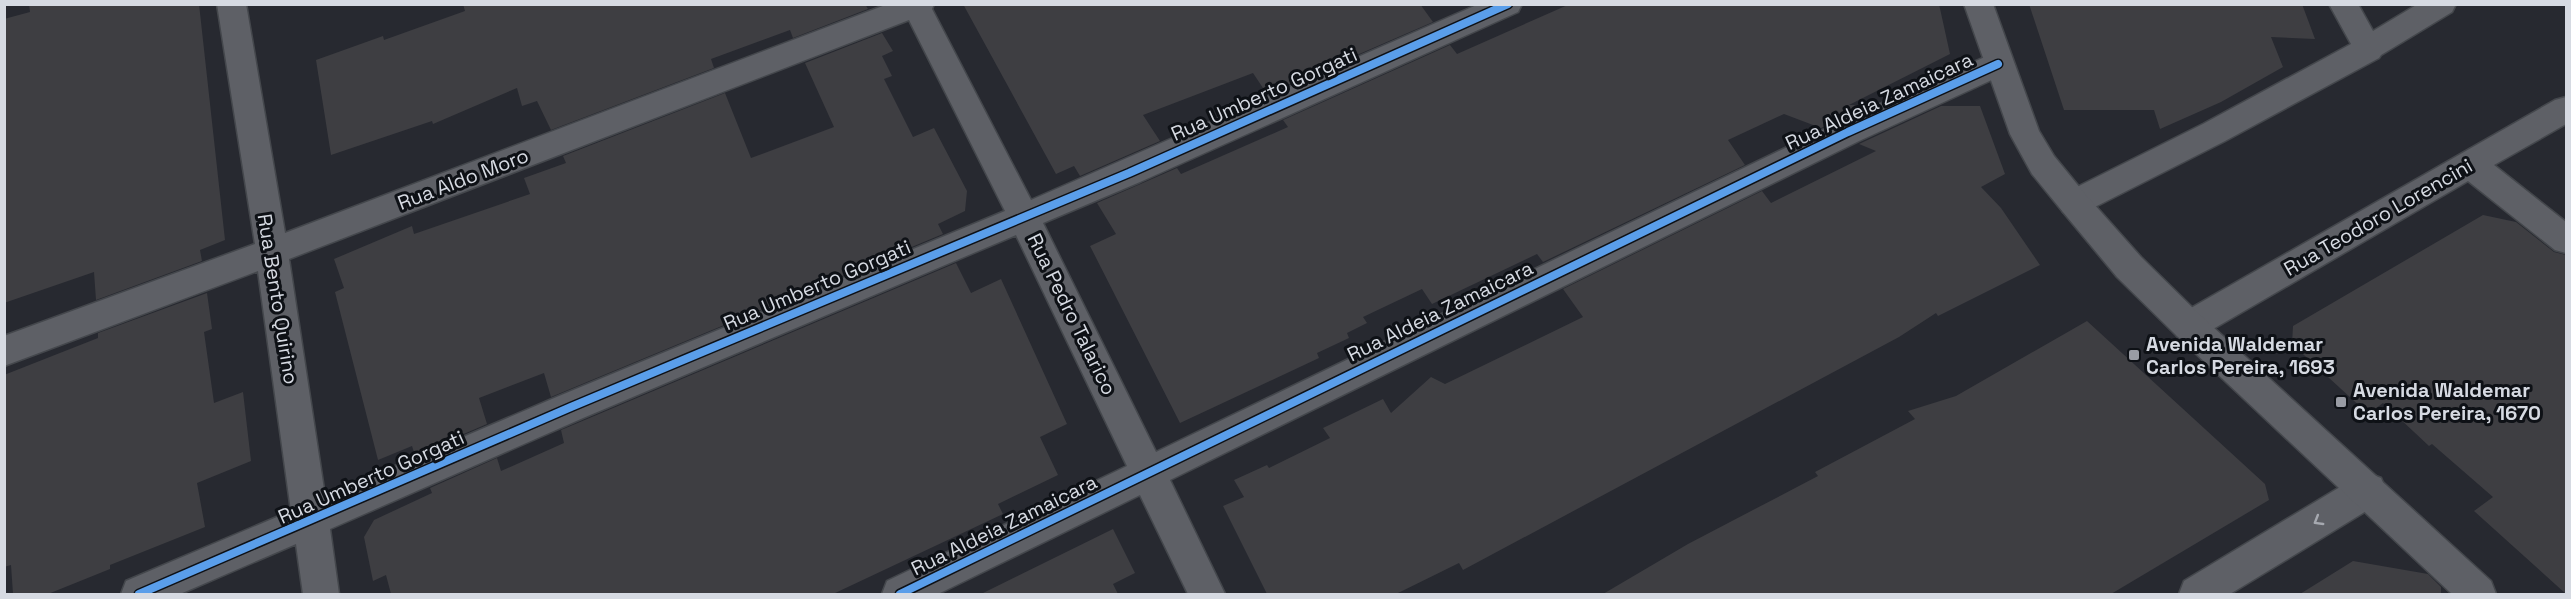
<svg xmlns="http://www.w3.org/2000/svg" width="2571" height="599" viewBox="0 0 2571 599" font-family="'Space Grotesk',sans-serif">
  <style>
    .building { fill: #3e3e42 }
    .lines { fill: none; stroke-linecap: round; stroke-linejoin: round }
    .minor-casing { stroke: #44474c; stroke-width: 3 }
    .tertiary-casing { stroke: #44474c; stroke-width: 3 }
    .minor { fill: #5e6066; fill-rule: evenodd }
    .tertiary { fill: #5e6066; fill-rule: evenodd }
    .cycleway-casing { stroke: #0e1116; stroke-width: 11 }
    .cycleway { stroke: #5a9eea; stroke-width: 8 }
    .oneway { stroke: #a6a9b0 }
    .poi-dot { fill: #999ca4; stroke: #0e1116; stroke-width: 2 }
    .labels { text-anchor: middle; stroke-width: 6; stroke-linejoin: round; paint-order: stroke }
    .street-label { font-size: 20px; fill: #d6dae2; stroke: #0e1116 }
    .poi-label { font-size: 20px; font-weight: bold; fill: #d6dae2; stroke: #0e1116; text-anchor: start }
  </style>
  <rect width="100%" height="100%" fill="#272930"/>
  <path class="building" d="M29,4h170l26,236 -25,10 2,11 -106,39 -2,-28 -90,31v-284l26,-7z
    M463,4h402l3,5 -75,29 -3,-8 -79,29 3,9 -163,62 -14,-29 -15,5 -5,-18 -84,36 -1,-3 -101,34 -15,-95 67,-24 1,4 81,-29z
    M963,4h457l13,18 -166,72 -14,-21 -110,42 17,26 -80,35 -6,-10 -18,8z
    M1570,4h369l11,50 -101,51h23l-51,23 -37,-14 -56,26 17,25 -202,97 -6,-8 -105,50 -10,-15 -59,28 4,6 -20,10 2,5 -32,15 2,5 -139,65 -90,-177 26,-12 -19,-31 80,-35 4,6 107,-47 -5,-7 167,-75 7,9z
    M2029,4h273l13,35 -44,-2 12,30 -62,35 -61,27 -6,-19h-90z
    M882,33l11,18 -11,5 10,20 -8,3 29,58 21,-9 33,63 -2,20 -27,13 5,10 -392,163 -7,-24 -65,25 8,26 -72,31 -3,-9 -34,14 -43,-168 9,-4 -10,-29 78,-33 2,8 116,-40 -6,-16 42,-15 -3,-7 162,-63 26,65 83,-31 -29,-64z
    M1941,106h39l25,68 -24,13 20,21 39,57 -102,51 -2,-3 -37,24 -436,233 -4,-7 -63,31h-129l-44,-88 21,-9 -10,-17 33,-15 2,3 61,-30 -7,-10 60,-29 8,14 40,-36 14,7 138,-67 -20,-28 199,-98 9,12 105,-52 -17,-7z
    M2483,215l33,7 38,30 12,3v339l-92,-83 19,-14 -61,-53 -3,2 -46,-43 -12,9 -4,-5 -3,3 -72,-66 1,-18z
    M956,263l15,30 30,-14 66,145 -27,13 18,38 -60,29 5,10 -170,80h-442l-5,-19 -13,6 -9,-44 10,-17 58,-27 -2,-5 67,-30 4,13 63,-28 -3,-13z
    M207,293l5,36 -8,3 10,71 29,-11 8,69 -54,22 8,44 -95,38v4l-62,25h-35l-2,-29 -7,2v-192l94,-37v-5z
    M2087,321l178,163 4,16 -158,94h-508l85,-50 130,-68 -3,-4 100,-53 -7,-8 48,-15z
    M1113,529l22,44 -22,11 5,10h-137z
    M2353,561l75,13 13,13v7h-141z"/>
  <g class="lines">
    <defs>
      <path id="minor" d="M217,4h29l39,229 603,-229h46l-2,5 99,191 448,-196h43l-4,8 -378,170 -97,41 113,229 681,-329 150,-67 11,-4 11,4 4,8 -4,8 -150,69 -689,339 55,114h-37l-48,-99 -202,99h-56l5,-13 240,-115 -111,-231 -433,183 -253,111 9,65h-36l-7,-50 -116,50h-59l5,-13 165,-70 -33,-240 -254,95v-30l251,-92zM909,20l96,191 -446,185 -234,100 -36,-237z
        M2329,4h29l15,27 45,-27h38l-4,8 -71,43 -2,3 -154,83 -140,71 -11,4 -11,-4 -5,-9 5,-9 140,-70 148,-80z
        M2566,97v27l-72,41 72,57v31l-11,-3 -87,-69 -267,155 -12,5 -12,-5 -5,-10 5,-10 378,-216z
        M2368,473l13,5 5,12 -5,12 -151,92h-51l5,-13 171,-103z"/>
      <path id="tertiary" d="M1964,4h29l46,127 15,25 31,38 56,63 60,59 290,265 5,13h-44l-275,-258 -60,-59 -54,-65 -31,-38 -22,-40z"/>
    </defs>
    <use href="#minor" class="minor-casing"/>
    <use href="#tertiary" class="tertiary-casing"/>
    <use href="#minor" class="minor"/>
    <use href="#tertiary" class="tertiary"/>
    <defs>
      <path id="cycleway" d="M139,594l432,-187 558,-234 379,-169
        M900,594l948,-462 150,-68"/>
    </defs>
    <use href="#cycleway" class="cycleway-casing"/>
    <use href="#cycleway" class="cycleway"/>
  </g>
  <defs><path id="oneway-chevron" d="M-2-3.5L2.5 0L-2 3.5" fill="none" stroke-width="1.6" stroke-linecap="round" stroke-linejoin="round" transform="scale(1.5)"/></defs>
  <use class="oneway" href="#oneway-chevron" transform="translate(2318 521) rotate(149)"/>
  <g class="poi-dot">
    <rect x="2128" y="349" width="12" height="12" rx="3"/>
    <rect x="2335" y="396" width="12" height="12" rx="3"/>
  </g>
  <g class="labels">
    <g class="street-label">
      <text transform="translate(1264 94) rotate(-24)" y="7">Rua Umberto Gorgati</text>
      <text transform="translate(1879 101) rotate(-25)" y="7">Rua Aldeia Zamaicara</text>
      <text transform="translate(463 179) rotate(-21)" y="7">Rua Aldo Moro</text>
      <text transform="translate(2378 217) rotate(-30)" y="7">Rua Teodoro Lorencini</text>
      <text transform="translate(817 285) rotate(-23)" y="7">Rua Umberto Gorgati</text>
      <text transform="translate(278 299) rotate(81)" y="7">Rua Bento Quirino</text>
      <text transform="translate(1440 311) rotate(-26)" y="7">Rua Aldeia Zamaicara</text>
      <text transform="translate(1072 314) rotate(64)" y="7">Rua Pedro Talarico</text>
      <text transform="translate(371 477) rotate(-24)" y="7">Rua Umberto Gorgati</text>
      <text transform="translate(1004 525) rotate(-26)" y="7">Rua Aldeia Zamaicara</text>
    </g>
    <g class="poi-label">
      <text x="2146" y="351">Avenida Waldemar<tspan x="2146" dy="23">Carlos Pereira, 1693</tspan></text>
      <text x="2353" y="397">Avenida Waldemar<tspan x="2353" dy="23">Carlos Pereira, 1670</tspan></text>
    </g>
  </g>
  <rect width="2571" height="599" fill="none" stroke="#d6dae2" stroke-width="12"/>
</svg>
